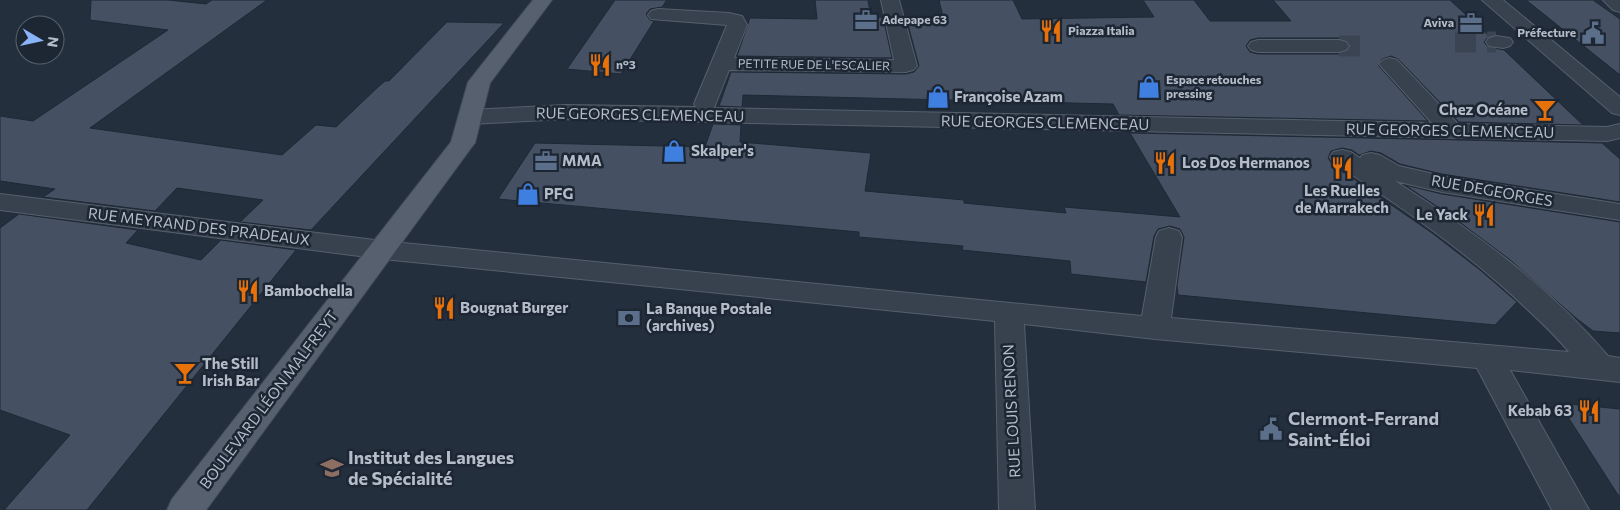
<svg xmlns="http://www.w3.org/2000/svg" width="1620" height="510" viewBox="0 0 1620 510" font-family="Commissioner,sans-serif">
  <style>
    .building { fill: #455162; stroke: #1f2835; fill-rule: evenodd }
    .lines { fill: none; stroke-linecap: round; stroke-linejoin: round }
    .minor-tunnel { stroke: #3a4453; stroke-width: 21; stroke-dasharray: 21 11; stroke-linecap: butt }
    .minor-casing { stroke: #565f6c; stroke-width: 2 }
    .major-casing { stroke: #414a57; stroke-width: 2 }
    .minor { fill: #38414e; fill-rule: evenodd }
    .major { fill: #56606e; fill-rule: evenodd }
    .labels { text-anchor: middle; stroke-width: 5; stroke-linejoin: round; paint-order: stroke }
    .far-poi-label { font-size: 12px; font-weight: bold; fill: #b4bcc9; stroke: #1d2633; text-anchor: start }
    .far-street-label { font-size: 12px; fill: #b4bcc9; stroke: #1d2633 }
    .poi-label { font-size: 15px; font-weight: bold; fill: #b4bcc9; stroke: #1d2633; text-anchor: start }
    .street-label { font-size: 15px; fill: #b4bcc9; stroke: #1d2633 }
    .near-poi-label { font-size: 18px; font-weight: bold; fill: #b4bcc9; stroke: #1d2633; text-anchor: start }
  </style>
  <rect width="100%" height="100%" fill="#242f3e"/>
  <path class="building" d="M91,0h77l38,4 6,-4h55l-177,128 192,27 34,-30 20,2 41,-39 8,-7h4l58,-59 57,1 -193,207 -71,-8 23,-22 -86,-12 -22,23 -112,-14 12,-8 -55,-8v-65l33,5 135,-91 -78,-10z
    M615,0h52l-5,7 -12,2 -4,5 4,6 4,1 -33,53 -54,-5z
    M815,0h53l3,18 12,-1 9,41 -155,-2 13,-38 67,1z
    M939,0h74l9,19 132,-2 -11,-17h51l16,21h81l-18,-21h177l39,36 -5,6 4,5 16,3 79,75 -124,-3 -61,-63 -7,-3 -9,3 -4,6 50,56 -309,-6 -6,-11 -370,-9 -1,12 -23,-1 12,-34 175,2 8,-2 5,-6 -13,-49h37zM1258,38h81l8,2 4,6 -4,6 -8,2h-81l-8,-2 -4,-6 4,-6z
    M1526,0h67l27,19v56z
    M713,124l28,1 -1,17 131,11 -6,38 99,9v3l102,10 -2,-6 116,10 -50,-84 472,10 18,16v43l-178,-28 -42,-10 -19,-11 -10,-2 -12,4 -7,-5 -10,-2 -11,3 -3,7 4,6 100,69 48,37 37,32 -22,23 -317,-30 -1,-10 7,-48 -4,-8 -10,-3 -12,3 -4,7 -8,46 -75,-8 -1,-13 -108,-11 1,-4 -104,-9v-5l-361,-33 37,-56 170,4z
    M1405,185l37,9 178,28v111l-27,-2 -17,-13 -67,-59 -55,-41z
    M19,214l119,16 -12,13 75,17 20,-20 75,10 -209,260h-83l66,-75 -70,-25v-182z
    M1559,403l61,6v89z"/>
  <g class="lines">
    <path class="minor-tunnel" d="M1455,42h41
      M1339,46h25"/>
    <defs>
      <path id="minor" d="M881,0h18l18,66 -4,4 -7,2 -177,-2 -15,38 718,15 -53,-59 4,-4 7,-2 7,2 61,64 149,3 13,-3v14l-13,3 -1041,-22 -97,5 -8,-2 -3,-5 3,-5 8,-2 97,-5 130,2 -2,-3 33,-79 -76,-6 -3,-4 3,-4 7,-2 71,4 13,3 5,9 -13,33 160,2z
        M1482,0h21l117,97v18l-8,-2z
        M1603,0h17v12l-7,-2z
        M1496,36l14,2 3,4 -3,4 -7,2 -14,-2 -3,-4 3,-4z
        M1258,40h81l7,2 3,4 -3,4 -7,2h-81l-7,-2 -3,-4 3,-4z
        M1342,150l9,2 9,6 2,-3 9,-2 9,2 19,11 43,10 178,28v16l-178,-28 -47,-11c78,50 153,104 213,175l12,2v24l-110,-12 79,140h-37l-75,-142 -322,-29 -131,-15 11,186h-36l-4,-189 -612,-62 -383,-49v-16l383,47 759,75 14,-79 3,-6 10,-3 10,3 3,6 -11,81 398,34c-13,-16 -27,-29 -42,-43 -59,-57 -126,-102 -194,-147l-3,-5 3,-5z"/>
      <path id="major" d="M533,0h19l-62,83 -15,60 -4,5 -265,362h-39l5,-11 279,-357 17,-60z"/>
    </defs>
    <use href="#minor" class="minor-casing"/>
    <use href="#major" class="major-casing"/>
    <use href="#minor" class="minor"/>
    <use href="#major" class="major"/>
  </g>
  <defs>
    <symbol id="office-bare" viewBox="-9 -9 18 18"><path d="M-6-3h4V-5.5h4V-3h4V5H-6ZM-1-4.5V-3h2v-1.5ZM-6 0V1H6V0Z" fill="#5c6f8a" stroke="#1d2633" stroke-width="2.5" paint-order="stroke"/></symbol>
    <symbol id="restaurant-bare" viewBox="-9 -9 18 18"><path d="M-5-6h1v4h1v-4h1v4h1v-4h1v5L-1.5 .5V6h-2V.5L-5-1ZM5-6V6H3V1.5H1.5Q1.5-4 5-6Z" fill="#e8710a" stroke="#1d2633" stroke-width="2.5" paint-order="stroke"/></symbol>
    <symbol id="civic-bare" viewBox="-9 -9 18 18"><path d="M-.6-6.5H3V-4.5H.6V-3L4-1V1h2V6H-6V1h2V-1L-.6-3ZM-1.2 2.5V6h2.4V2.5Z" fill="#5c6f8a" stroke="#1d2633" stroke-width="2.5" paint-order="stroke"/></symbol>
    <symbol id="shop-bare" viewBox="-9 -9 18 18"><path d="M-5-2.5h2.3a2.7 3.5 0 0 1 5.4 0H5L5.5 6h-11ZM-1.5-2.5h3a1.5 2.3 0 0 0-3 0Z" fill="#3f7fe0" stroke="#1d2633" stroke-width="2.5" paint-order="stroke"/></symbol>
    <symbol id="bar-bare" viewBox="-9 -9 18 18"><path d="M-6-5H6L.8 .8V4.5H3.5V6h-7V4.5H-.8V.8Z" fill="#e8710a" stroke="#1d2633" stroke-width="2.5" paint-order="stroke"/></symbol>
    <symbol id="bank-bare" viewBox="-9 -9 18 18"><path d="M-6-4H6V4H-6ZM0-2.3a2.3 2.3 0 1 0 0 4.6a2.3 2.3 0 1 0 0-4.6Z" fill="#5c6f8a" stroke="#1d2633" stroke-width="2.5" paint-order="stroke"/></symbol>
    <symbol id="school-bare" viewBox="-9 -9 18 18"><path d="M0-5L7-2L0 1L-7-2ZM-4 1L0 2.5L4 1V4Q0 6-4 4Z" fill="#8d6e63" stroke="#1d2633" stroke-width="2.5" paint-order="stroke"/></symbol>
  </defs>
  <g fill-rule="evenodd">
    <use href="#office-bare" x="850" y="4" width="32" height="32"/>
    <use href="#office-bare" x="1455" y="7" width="32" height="32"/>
    <use href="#restaurant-bare" x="1035" y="15" width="32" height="32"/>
    <use href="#civic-bare" x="1577" y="17" width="32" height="32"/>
    <use href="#restaurant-bare" x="584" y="49" width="32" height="32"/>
    <use href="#shop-bare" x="1133" y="71" width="32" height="32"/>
    <use href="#shop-bare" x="922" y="81" width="32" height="32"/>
    <use href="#bar-bare" x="1529" y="94" width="32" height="32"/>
    <use href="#shop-bare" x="658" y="135" width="32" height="32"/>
    <use href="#office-bare" x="530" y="145" width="32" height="32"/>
    <use href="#restaurant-bare" x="1149" y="147" width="32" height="32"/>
    <use href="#restaurant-bare" x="1326" y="152" width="32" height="32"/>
    <use href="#shop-bare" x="512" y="178" width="32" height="32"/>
    <use href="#restaurant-bare" x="1468" y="199" width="32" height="32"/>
    <use href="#restaurant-bare" x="232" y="275" width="32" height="32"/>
    <use href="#restaurant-bare" x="428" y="292" width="32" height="32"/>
    <use href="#bank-bare" x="613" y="302" width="32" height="32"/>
    <use href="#bar-bare" x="169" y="357" width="32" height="32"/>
    <use href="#restaurant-bare" x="1573" y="395" width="32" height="32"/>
    <use href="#civic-bare" x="1255" y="413" width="32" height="32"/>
    <use href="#school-bare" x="316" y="452" width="32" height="32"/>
  </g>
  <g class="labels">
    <g class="far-poi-label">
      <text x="882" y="24">Adepape 63</text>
      <text x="1454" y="27" text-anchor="end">Aviva</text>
      <text x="1068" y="35">Piazza Italia</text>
      <text x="1576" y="37" text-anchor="end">Préfecture</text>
      <text x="616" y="69">n°3</text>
      <text x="1166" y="84">Espace retouches<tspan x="1166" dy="14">pressing</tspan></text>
    </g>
    <g class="far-street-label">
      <text transform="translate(814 65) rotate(1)" y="4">PETITE RUE DE L'ESCALIER</text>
    </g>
    <g class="poi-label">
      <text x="954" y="102">Françoise Azam</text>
      <text x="1528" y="115" text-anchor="end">Chez Océane</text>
      <text x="691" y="156">Skalper's</text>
      <text x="562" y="166">MMA</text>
      <text x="1182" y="168">Los Dos Hermanos</text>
      <text x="1342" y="196" text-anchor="middle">Les Ruelles<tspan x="1342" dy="17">de Marrakech</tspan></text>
      <text x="544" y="199">PFG</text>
      <text x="1468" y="220" text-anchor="end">Le Yack</text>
      <text x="264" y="296">Bambochella</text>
      <text x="460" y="313">Bougnat Burger</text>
      <text x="646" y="314">La Banque Postale<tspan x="646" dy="17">(archives)</tspan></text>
      <text x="202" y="369">The Still<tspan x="202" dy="17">Irish Bar</tspan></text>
      <text x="1572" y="416" text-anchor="end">Kebab 63</text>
    </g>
    <g class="street-label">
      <text transform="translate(640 115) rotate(1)" y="5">RUE GEORGES CLEMENCEAU</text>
      <text transform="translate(1045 123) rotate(1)" y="5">RUE GEORGES CLEMENCEAU</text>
      <text transform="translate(1450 131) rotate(1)" y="5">RUE GEORGES CLEMENCEAU</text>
      <text transform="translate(1492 191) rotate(10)" y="5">RUE DEGEORGES</text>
      <text transform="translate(199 227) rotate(7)" y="5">RUE MEYRAND DES PRADEAUX</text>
      <text transform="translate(269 400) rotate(-53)" y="5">BOULEVARD LÉON MALFREYT</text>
      <text transform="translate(1012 411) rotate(-93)" y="5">RUE LOUIS RENON</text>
    </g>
    <g class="near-poi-label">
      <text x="1288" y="425">Clermont-Ferrand<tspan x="1288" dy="21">Saint-Éloi</tspan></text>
      <text x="348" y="464">Institut des Langues<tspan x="348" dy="21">de Spécialité</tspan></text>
    </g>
  </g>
  <g transform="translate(40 40) rotate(99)"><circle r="24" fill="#1d2633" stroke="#59626f"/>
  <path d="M0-4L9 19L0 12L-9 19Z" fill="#8ab4f8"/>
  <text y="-8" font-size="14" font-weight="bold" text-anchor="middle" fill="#b4bcc9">N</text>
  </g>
</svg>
